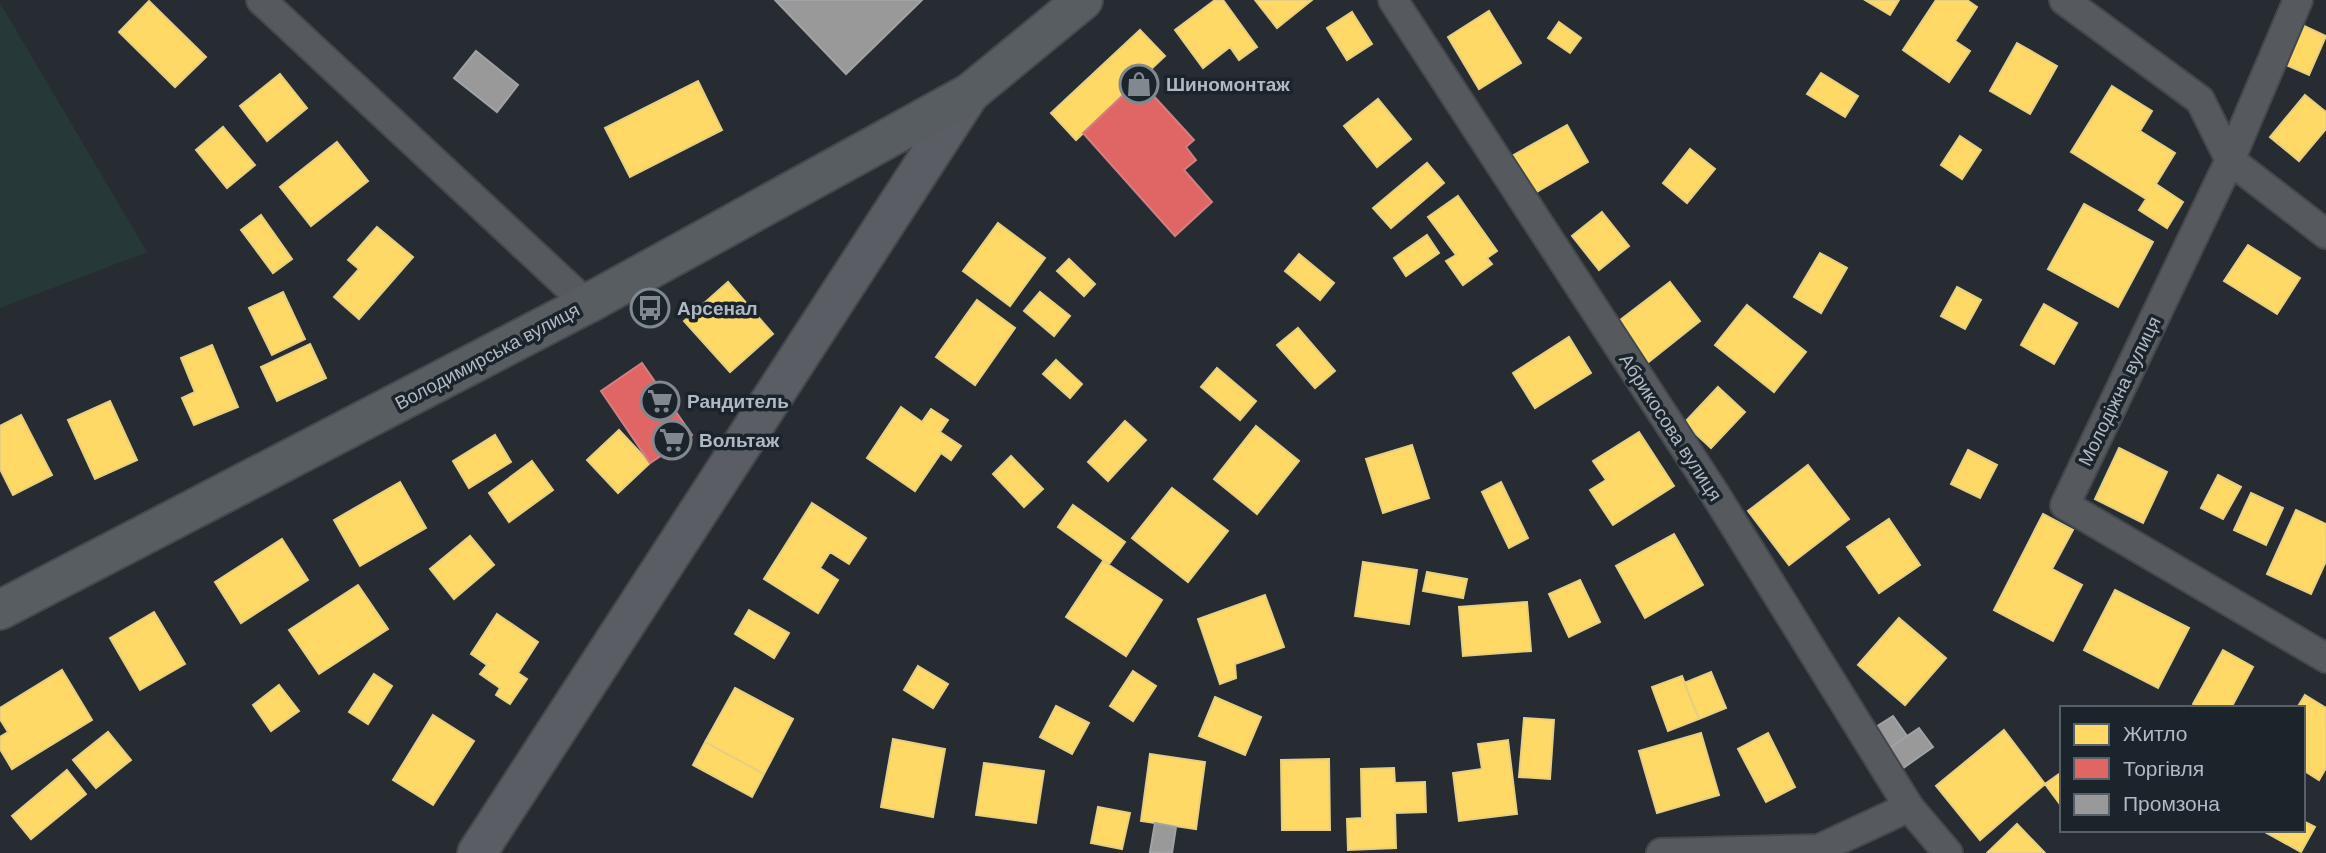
<svg xmlns="http://www.w3.org/2000/svg" width="2326" height="853" viewBox="0 0 2326 853" font-family="Arial,sans-serif">
  <style>
    .green { fill: #273838 }
    .homes { fill: #ffd966; stroke: #e7cf82; stroke-width: 2 }
    .shops { fill: #e06666; stroke: #d27f82; stroke-width: 2 }
    .industry { fill: #999; stroke: #a0a3a6; stroke-width: 2 }
    .lines { fill: none; stroke-linecap: round; stroke-linejoin: round }
    .street-casing { stroke: #44484c; stroke-width: 32 }
    .secondary-casing { stroke: #44484c; stroke-width: 42 }
    .primary-casing { stroke: #44494f; stroke-width: 42 }
    .street { stroke: #565a5f; stroke-width: 28 }
    .secondary { stroke: #5a5e64; stroke-width: 38 }
    .primary { stroke: #585d61; stroke-width: 38 }
    .labels { text-anchor: middle; stroke-width: 7; stroke-linejoin: round; paint-order: stroke }
    .poi-label { font-size: 19px; font-weight: bold; fill: #b0b9c3; stroke: #1b232b; text-anchor: start }
    .street-label { font-size: 19px; fill: #b0b9c3; stroke: #1b232b }
  </style>
  <rect width="100%" height="100%" fill="#262c32"/>
  <path class="green" d="M0,3l147,249 -147,56z"/>
  <path class="homes" d="M1215,0h8l34,47 -18,13 -9,-13 -27,21 -28,-38z
    M1255,0h57l-35,28z
    M1865,0h34l-9,15z
    M1936,0h31l10,7 -22,34 15,10 -21,31 -46,-32z
    M149,1l57,56 -31,30 -56,-55z
    M1489,11l32,52 -42,26 -31,-52z
    M1352,12l20,32 -25,16 -20,-32z
    M1559,22l22,16 -11,15 -22,-15z
    M2302,25l24,11 -17,39 -32,-14z
    M1140,30l25,26 -89,84 -25,-27z
    M2017,43l40,23 -27,48 -40,-23z
    M1821,73l37,23 -13,21 -38,-23z
    M280,74l27,34 -40,33 -27,-35z
    M698,81l24,49 -92,47 -25,-49z
    M2112,86l40,25 -12,20 35,22 -19,31 27,18 -16,26 -28,-18 7,-11 -75,-47z
    M2305,95l21,17v17l-27,32 -29,-24z
    M1378,99l33,40 -34,28 -33,-41z
    M1567,125l21,37 -55,32 -21,-38z
    M223,127l32,38 -28,23 -31,-38z
    M1960,136l21,14 -19,29 -21,-14z
    M337,142l31,39 -57,45 -31,-39z
    M1690,149l25,20 -28,34 -24,-20z
    M1427,163l17,20 -53,45 -18,-20z
    M1458,196l39,55 -10,7 5,6 -29,21 -17,-24 10,-6 -28,-38z
    M2084,204l69,38 -35,65 -70,-38z
    M1602,212l27,34 -30,24 -27,-34z
    M261,215l31,44 -19,14 -32,-43z
    M998,223l47,35 -35,48 -47,-35z
    M377,227l36,30 -54,62 -25,-22 25,-28 -11,-9z
    M1427,235l12,18 -33,23 -12,-18z
    M2248,245l52,33 -23,36 -53,-33z
    M1820,253l27,15 -26,45 -27,-16z
    M1299,254l35,29 -14,17 -35,-29z
    M1069,259l26,25 -11,12 -27,-25z
    M728,282l45,52 -43,38 -46,-51z
    M1670,282l30,39 -54,43 -31,-40z
    M1957,287l24,13 -16,29 -24,-13z
    M283,292l22,47 -33,16 -23,-47z
    M1040,292l30,24 -16,20 -30,-25z
    M977,300l38,28 -40,57 -39,-28z
    M2044,304l33,19 -23,41 -33,-19z
    M1747,305l59,47 -32,40 -59,-47z
    M1298,328l37,43 -20,17 -38,-43z
    M1569,337l22,36 -56,35 -22,-35z
    M310,344l16,34 -49,23 -16,-34z
    M212,345l26,62 -44,18 -12,-27 13,-6 -14,-34z
    M1056,360l26,24 -12,14 -27,-24z
    M1217,368l39,33 -16,19 -39,-33z
    M1718,387l27,25 -34,36 -27,-25z
    M110,401l27,59 -42,19 -27,-59z
    M901,407l21,15 9,-13 17,11 -8,12 21,14 -10,14 -10,-7 -26,38 -48,-33z
    M21,415l31,60 -39,20 -13,-26v-43z
    M1125,421l21,19 -38,41 -20,-19z
    M1256,426l43,35 -42,53 -43,-35z
    M619,430l31,33 -32,30 -31,-33z
    M1639,432l35,54 -61,39 -23,-35 16,-10 -13,-19z
    M495,435l16,27 -42,26 -16,-27z
    M1412,445l17,53 -46,15 -17,-54z
    M2119,448l48,24 -24,51 -48,-24z
    M1968,450l29,15 -17,33 -29,-14z
    M1011,456l32,33 -19,18 -31,-33z
    M532,461l21,29 -44,32 -20,-29z
    M1808,465l41,54 -60,46 -41,-54z
    M2218,475l23,12 -18,32 -22,-11z
    M400,482l26,46 -66,38 -26,-46z
    M1501,482l27,56 -19,10 -27,-56z
    M1172,488l56,43 -40,51 -56,-44z
    M2251,493l32,15 -17,37 -32,-15z
    M812,503l54,35 -17,26 -19,-12 -10,16 18,12 -20,33 -54,-34z
    M1073,505l52,37 -16,22 -51,-37z
    M2296,510l30,14v37l-15,33 -44,-20z
    M2043,514l30,16 -21,39 30,16 -29,56 -59,-31z
    M1889,519l31,46 -41,28 -32,-46z
    M1674,534l29,51 -58,33 -29,-52z
    M470,536l24,29 -40,34 -24,-30z
    M282,539l26,41 -67,43 -26,-41z
    M1103,561l59,39 -36,56 -60,-39z
    M1363,562l54,8 -8,54 -54,-8z
    M1427,572l40,7 -4,19 -40,-7z
    M1580,580l20,42 -31,15 -20,-43z
    M358,585l30,44 -69,45 -30,-44z
    M2115,590l74,38 -31,60 -74,-38z
    M1265,595l19,52 -49,17 1,14 -16,6 -22,-65z
    M1527,602l4,49 -68,5 -4,-49z
    M749,610l40,23 -15,25 -39,-24z
    M154,612l31,52 -45,26 -30,-52z
    M497,614l41,28 -20,31 9,6 -17,25 -14,-9 4,-7 -20,-14 7,-9 -16,-11z
    M1899,618l47,40 -41,47 -47,-40z
    M2223,650l30,17 -22,41h-32l-6,-4z
    M918,666l30,18 -15,24 -29,-18z
    M62,670l30,50 -80,49 -12,-20v-12l8,-5 -8,-13v-11z
    M1133,671l23,15 -23,35 -23,-15z
    M1711,672l15,36 -27,11 -15,-36z
    M374,674l18,12 -24,38 -19,-12z
    M1682,676l17,43 -31,12 -16,-44z
    M279,685l20,26 -28,20 -18,-26z
    M735,688l58,31 -29,55 -59,-32z
    M2305,695l21,13v60l-7,12 -16,-10v-62h-6z
    M1215,697l46,20 -16,38 -46,-19z
    M1056,706l33,17 -17,31 -32,-17z
    M433,715l41,26 -41,64 -40,-25z
    M1524,718l30,2 -4,59 -31,-2z
    M2004,730l41,54 -65,56 -44,-54z
    M108,732l23,28 -35,28 -23,-28z
    M1701,733l18,62 -62,18 -18,-62z
    M1768,733l27,54 -29,15 -28,-53z
    M893,739l52,10 -12,68 -52,-10z
    M1508,740l9,74 -58,7 -6,-48 29,-4 -4,-25z
    M705,742l59,32 -12,23 -59,-32z
    M1150,754l55,8 -9,67 -55,-8z
    M1329,759l1,71h-48l-1,-70z
    M984,763l60,8 -8,52 -60,-8z
    M1394,768l1,15 30,-1 1,30 -31,1 1,35 -48,2 -1,-31 15,-1 -1,-49z
    M67,770l19,24 -55,45 -19,-23z
    M2062,772v35l-17,-23z
    M1098,807l32,6 -8,36 -31,-6z
    M2303,821l12,6 -14,25 -38,-21 40,-1z
    M2017,824l28,29h-58z"/>
  <path class="shops" d="M1139,80l55,60 -8,7 10,13 -12,10 28,32 -37,34 -92,-103z
    M642,363l50,72 -42,28 -49,-72z"/>
  <path class="industry" d="M775,0h147l-76,74z
    M476,51l42,34 -21,27 -43,-34z
    M1893,716l14,20 -22,15 -14,-21z
    M1919,728l14,19 -34,24 -14,-20z
    M1155,823l21,4 -4,26 -22,-1z"/>
  <g class="lines">
    <defs>
      <path id="street" d="M261,0l326,304
        M1393,0l322,494 194,313 39,46
        M2064,0l136,100 30,60 96,74
        M2298,0l-68,160 -165,345 261,153
        M1661,853l158,-4 90,-42"/>
      <path id="secondary" d="M477,853l493,-760"/>
      <path id="primary" d="M0,610l587,-306 383,-211 113,-93"/>
    </defs>
    <use href="#street" class="street-casing"/>
    <use href="#secondary" class="secondary-casing"/>
    <use href="#primary" class="primary-casing"/>
    <use href="#street" class="street"/>
    <use href="#secondary" class="secondary"/>
    <use href="#primary" class="primary"/>
  </g>
  <defs>
    <symbol id="shop-ring" viewBox="-11 -11 22 22"><circle r="9.5" fill="#1b232b" stroke="#808890" stroke-width="1.5"/><path d="M-5-2.5h2.3a2.7 3.5 0 0 1 5.4 0H5L5.5 6h-11ZM-1.5-2.5h3a1.5 2.3 0 0 0-3 0Z" fill="#808890"/></symbol>
    <symbol id="bus-ring" viewBox="-11 -11 22 22"><circle r="9.5" fill="#1b232b" stroke="#808890" stroke-width="1.5"/><path d="M-5-6H5V4H4V6H2V4H-2V6H-4V4H-5ZM-3.5-4V0h7V-4ZM-3.5 1.2v1.5H-2V1.2ZM2 1.2v1.5H3.5V1.2Z" fill="#808890"/></symbol>
    <symbol id="supermarket-ring" viewBox="-11 -11 22 22"><circle r="9.5" fill="#1b232b" stroke="#808890" stroke-width="1.5"/><path d="M-6-5.5h2.5l.6 2H6L4.5 2H-2.5L-4.4-4H-6ZM-1.5 3.2a1.3 1.3 0 1 0 .1 0ZM3 3.2a1.3 1.3 0 1 0 .1 0Z" fill="#808890"/></symbol>
  </defs>
  <g fill-rule="evenodd">
    <use href="#shop-ring" x="1117" y="62" width="44" height="44"/>
    <use href="#bus-ring" x="628" y="286" width="44" height="44"/>
    <use href="#supermarket-ring" x="638" y="379" width="44" height="44"/>
    <use href="#supermarket-ring" x="650" y="418" width="44" height="44"/>
  </g>
  <g class="labels">
    <g class="poi-label">
      <text x="1166" y="91">Шиномонтаж</text>
      <text x="677" y="315">Арсенал</text>
      <text x="687" y="408">Рандитель</text>
      <text x="699" y="447">Вольтаж</text>
    </g>
    <g class="street-label">
      <text transform="translate(487 356) rotate(-28)" y="7">Володимирська вулиця</text>
      <text transform="translate(2119 391) rotate(-64)" y="7">Молодіжна вулиця</text>
      <text transform="translate(1671 427) rotate(57)" y="7">Абрикосова вулиця</text>
    </g>
  </g>
  <rect x="2060" y="706" width="245" height="126" fill="#1b232b" stroke="#575f68" stroke-width="2"/>
  <rect x="2074" y="724" width="35" height="21" fill="#ffd966" stroke="#575f68" stroke-width="2"/>
  <text x="2123" y="741" font-size="21" fill="#b0b9c3">Житло</text>
  <rect x="2074" y="758" width="35" height="21" fill="#e06666" stroke="#575f68" stroke-width="2"/>
  <text x="2123" y="776" font-size="21" fill="#b0b9c3">Торгівля</text>
  <rect x="2074" y="794" width="35" height="21" fill="#999999" stroke="#575f68" stroke-width="2"/>
  <text x="2123" y="811" font-size="21" fill="#b0b9c3">Промзона</text>
</svg>
